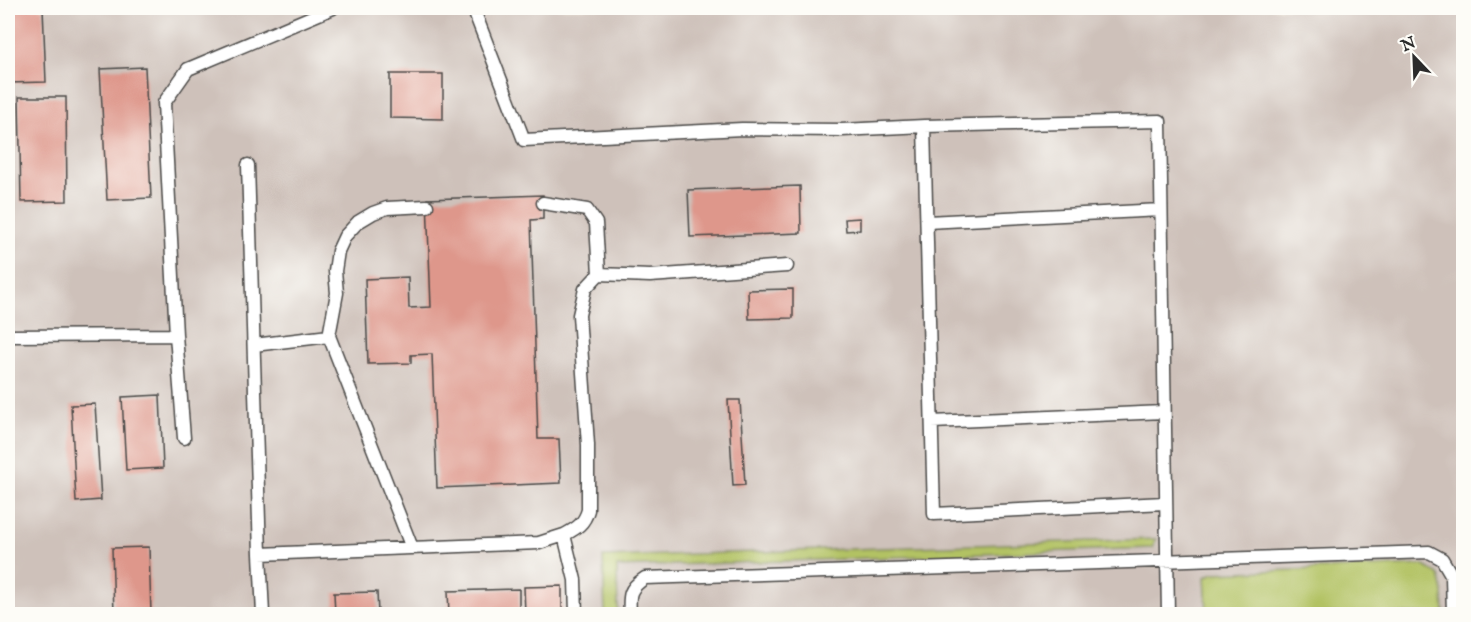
<svg xmlns="http://www.w3.org/2000/svg" width="1471" height="622" viewBox="0 0 1471 622" font-family="'IM FELL English',serif">
  <style>
    .industrial { fill: #cec1ba }
    .green { fill: #b2c264; stroke: #6e7648; stroke-width: 1.5 }
    .building { fill: #de978b }
    .lines { fill: none; stroke-linecap: round; stroke-linejoin: round }
    .lane-casing { stroke: #4a4846; stroke-width: 15 }
    .lane { stroke: #fff; stroke-width: 12 }
  </style>
  <rect width="100%" height="100%" fill="#fdfcf7"/>
  <filter id="ink" filterUnits="userSpaceOnUse"><feTurbulence type="fractalNoise" baseFrequency=".0167" numOctaves="2"/><feDisplacementMap in="SourceGraphic" scale="12" xChannelSelector="R" yChannelSelector="G"/><feConvolveMatrix kernelMatrix="1 2 1 2 8 2 1 2 1" color-interpolation-filters="sRGB"/></filter>
  <filter id="wash" filterUnits="userSpaceOnUse"><feTurbulence type="fractalNoise" baseFrequency=".008" numOctaves="4" result="noise"/><feDisplacementMap in="SourceGraphic" scale="24" xChannelSelector="R" yChannelSelector="G"/><feGaussianBlur stdDeviation="1.35" result="paint"/><feColorMatrix in="noise" values="0 0 0 0 0 0 0 0 0 0 0 0 0 0 0 0 0 1.4 0 .05"/><feComposite in="paint" operator="in"/></filter>
  <g filter="url(#wash)">
    <rect width="100%" height="100%" fill="#f9eddc"/>
    <path class="industrial" d="M8,8h1455v606h-1455z"/>
    <path class="green" d="M1156,539l-3,9 -536,19 1,47h-13l-2,-57z
      M1423,565l16,10 4,17 1,22h-237l-2,-37 8,-4z"/>
    <g id="blocks">
      <path class="building" d="M8,8h35l3,74 -38,1z
        M145,67l6,131 -44,2 -7,-131z
        M390,74h53v45l-53,-1z
        M19,97h47l1,104 -46,1z
        M800,186l1,47 -111,4 -2,-47z
        M543,195v24l-12,1 7,219h21l2,44 -124,5 -5,-134 -21,1v8l-43,1 -3,-85 43,-2 1,31 22,-1 -4,-108z
        M860,218v12l-14,1 -1,-12z
        M793,289v29l-44,1 -1,-29z
        M160,395l3,73 -37,2 -4,-73z
        M728,400h12l5,85 -12,1z
        M95,404l6,96 -25,2 -5,-97z
        M149,547l2,67h-37l-2,-66z
        M562,586v28h-37l-1,-27z
        M519,589v25h-70l-1,-23z
        M377,592l1,22h-43l-1,-21z"/>
    </g>
  </g>
  <g filter="url(#ink)">
    <use href="#blocks" fill-opacity="0" stroke="#4a4846" stroke-width="1.5"/>
    <g class="lines">
      <defs>
        <path id="lane" d="M473,8l51,132 218,-11 100,1 82,-4 236,-5 8,493
          M924,126l10,388 231,-11
          M248,165l12,389
          M543,203l44,7 9,13 3,51 -14,15 -6,26 9,130v65c-4,14 -11,18 -24,25
          M927,222l234,-12
          M599,274l51,2 137,-10
          M8,336l168,-1
          M254,345l75,-9
          M932,422l232,-10
          M184,438l-8,-103 -12,-232 24,-34 145,-61
          M412,548l-83,-212 8,-43 -2,-22 3,-20 7,-15 13,-14 15,-9 14,-5 40,-2
          M263,614l-3,-60 279,-11 25,-8 11,45 1,34
          M630,614c-1,-18 -2,-25 15,-36l784,-26 13,7 10,17 1,38"/>
      </defs>
      <use href="#lane" class="lane-casing"/>
      <use href="#lane" class="lane"/>
    </g>
  </g>
  <rect width="1471" height="622" fill="none" stroke="#fdfcf7" stroke-width="30"/>
  <g transform="translate(1414 57) rotate(337)" stroke="#fdfcf7" stroke-width="4.5" paint-order="stroke">
  <path d="M0-4.5L10 22L0 15L-10 22Z" fill="#2b2b2b"/>
  <text y="-9" font-size="16" font-weight="bold" text-anchor="middle" fill="#2b2b2b">N</text>
  </g>
</svg>
